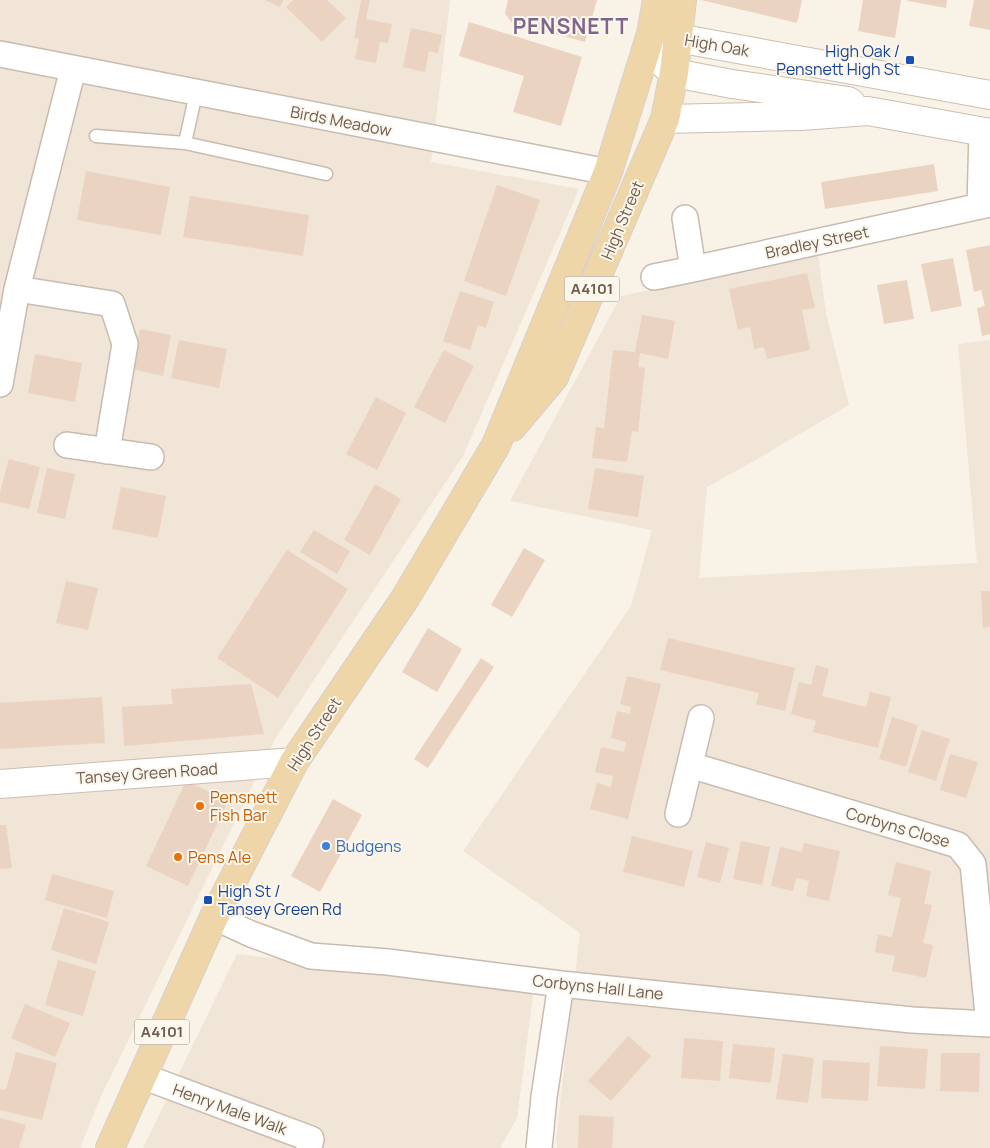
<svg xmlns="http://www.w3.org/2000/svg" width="990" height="1148" viewBox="0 0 990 1148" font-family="Manrope,sans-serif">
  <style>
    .residential { fill: #f0e5d6 }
    .building { fill: #ebd3c2 }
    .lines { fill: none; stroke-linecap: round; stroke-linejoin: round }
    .lane-casing { stroke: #c9bbaf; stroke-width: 15 }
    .street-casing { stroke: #c9bbaf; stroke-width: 28 }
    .secondary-casing { stroke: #cebdb0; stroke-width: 30 }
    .primary-casing { stroke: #d7d1ce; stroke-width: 30 }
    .lane { stroke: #fff; stroke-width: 12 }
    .street { stroke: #fff; stroke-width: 25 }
    .secondary { stroke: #fff; stroke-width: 28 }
    .primary { stroke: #efd6a8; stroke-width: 28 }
    .transit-dot { fill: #1a4fb4; stroke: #fcf7ed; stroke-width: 2 }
    .food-dot { fill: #e8710a; stroke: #fcf7ed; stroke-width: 2 }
    .shop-dot { fill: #3f7fe0; stroke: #fcf7ed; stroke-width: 2 }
    .labels { text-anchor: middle; stroke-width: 4; stroke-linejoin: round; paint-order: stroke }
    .shield { fill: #fcf7ed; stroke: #998a7e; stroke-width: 1 }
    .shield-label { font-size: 15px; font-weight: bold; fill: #6f5b4f }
    .street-label { font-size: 16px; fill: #6f5b4f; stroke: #fcf7ed }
    .transit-label { font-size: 16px; fill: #164399; stroke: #fcf7ed; text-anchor: end }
    .food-label { font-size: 16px; fill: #c56008; stroke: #fcf7ed; text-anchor: start }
    .shop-label { font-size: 16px; fill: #366cbe; stroke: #fcf7ed; text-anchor: start }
    .district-label { font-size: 21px; font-weight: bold; letter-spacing: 1px; fill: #80668c; stroke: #fcf7ed }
  </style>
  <rect width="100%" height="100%" fill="#f9f2e7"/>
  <path class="residential" d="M0,0h450l-19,162 148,27 -116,267 -187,281 -175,359 -21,52h-80z
    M818,255l8,58 23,92 -95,56 -47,26 -8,91 278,-15 -19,-219 32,-4v808h-433l-1,-9 24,-206 -117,-82 168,-245 21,-76 -142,-29 111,-205z
    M237,954l297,34 -17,130 -17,30h-357z"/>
  <path class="building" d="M265,0h18l-3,7z
    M293,0h34l19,18 -24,24 -36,-35z
    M361,0h9l-4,19 26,5 -4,19 -8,-1 -4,21 -21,-4 4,-20 -5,-1z
    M508,0h89l-12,42 -74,-20 -6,-9z
    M701,0h101l-5,23z
    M863,0h38l-6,38 -37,-7z
    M908,0h39l-1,8 -38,-7z
    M974,0h16v30l-21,-4z
    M469,22l113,35 -21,69 -48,-14 11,-36 -65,-20z
    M411,28l31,7 -4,18 -9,-2 -4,21 -22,-5z
    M934,164l4,27 -113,18 -4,-27z
    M86,171l84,16 -9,48 -84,-15z
    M497,185l43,15 -34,96 -42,-15z
    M190,196l119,19 -6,41 -120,-19z
    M990,245v89l-8,2 -5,-28 8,-2 -4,-16 -7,2 -8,-42z
    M953,258l9,48 -31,6 -10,-48z
    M807,273l8,35 -13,2 8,40 -43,9 -3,-12 -10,2 -4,-22 -12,3 -9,-41z
    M907,280l7,39 -30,5 -7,-39z
    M460,291l34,11 -8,26 -8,-3 -8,25 -27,-9z
    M642,315l33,6 -7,38 -28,-6 -2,14 7,1 -7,64 -6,-1 -5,31 -35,-4 4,-31 8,1 9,-78 22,2z
    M140,329l31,6 -8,41 -31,-7z
    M179,340l48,9 -8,39 -48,-10z
    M444,350l30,16 -29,57 -31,-16z
    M35,354l47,9 -7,39 -47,-9z
    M376,397l30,16 -29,57 -31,-16z
    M9,459l31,8 -11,42 -29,-7v-10z
    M47,468l28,6 -10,45 -28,-6z
    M595,468l49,8 -6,41 -50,-8z
    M375,484l26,15 -31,56 -26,-15z
    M121,487l45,9 -8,42 -46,-9z
    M314,530l36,21 -13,23 -37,-22z
    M524,548l21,12 -33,57 -21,-12z
    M287,550l61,39 -70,109 -61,-40z
    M66,581l32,7 -10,42 -32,-7z
    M981,591h9v36l-7,1z
    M428,628l34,21 -25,43 -35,-20z
    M668,638l127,30 -10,43 -29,-7 3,-11 -99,-23z
    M481,658l13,9 -66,101 -14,-9z
    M816,665l13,4 -7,27 44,11 4,-15 21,5 -13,51 -65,-16 3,-11 -25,-7 8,-32 12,3z
    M627,676l34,8 -33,135 -38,-10 7,-26 14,4 2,-11 -18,-4 6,-25 23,5 2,-10 -15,-4 6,-27 13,3 1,-7 -11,-3z
    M251,684l13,50 -140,12 -2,-39 51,-3 -2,-15z
    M102,697l3,46 -105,6v-46z
    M892,717l26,8 -12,42 -27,-8z
    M922,730l28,9 -14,42 -28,-9z
    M950,754l28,8 -12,36 -26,-8z
    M186,781l42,20 -40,85 -42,-20z
    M333,799l29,16 -42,77 -29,-16z
    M0,825h6l6,43 -12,1z
    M632,836l61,15 -9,36 -61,-15z
    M741,841l29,6 -8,38 -29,-6z
    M706,842l23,6 -9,35 -23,-6z
    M804,843l36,8 -11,50 -23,-5 3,-15 -13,-3 -3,13 -22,-5 9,-39 22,5z
    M896,862l35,9 -7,33 8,1 -9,38 10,2 -7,33 -34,-7 3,-15 -20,-4 3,-17 14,2 9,-39 -13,-3z
    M52,874l62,17 -7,27 -62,-18z
    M64,908l45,14 -13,42 -45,-14z
    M58,960l38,11 -13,45 -38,-11z
    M25,1004l45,19 -15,34 -44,-19z
    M628,1036l23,20 -40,45 -23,-20z
    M684,1038l39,3 -3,40 -39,-3z
    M733,1044l42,4 -4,35 -42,-5z
    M880,1046l48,3 -3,40 -48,-3z
    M16,1052l41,11 -15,57 -42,-10v-21l6,1z
    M941,1053h39l-1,39 -39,-1z
    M783,1054l31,4 -6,45 -32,-4z
    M823,1060l47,3 -2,38 -47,-3z
    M579,1115l35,2 -2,31h-34z
    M0,1118l26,7 -7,23h-19z"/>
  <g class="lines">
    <defs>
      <path id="lane" d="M196,93l-11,50 141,31
        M96,136l89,7"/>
      <path id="street" d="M0,54l608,118
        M980,206l2,-74
        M685,218l8,51
        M654,277l39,-8 297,-65
        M17,289l95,15 13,40 -18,107
        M0,384l17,-95 56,-220
        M67,445l84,12
        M690,765l268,80 15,19 16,160
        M678,814l23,-96
        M214,917l37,17 60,22 77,6 173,22 351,36 78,4
        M142,1076l169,63 -2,9
        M539,1148l5,-51 17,-113"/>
      <path id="secondary" d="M655,34l335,61
        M647,49l27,24 58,11 116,17 3,2
        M665,119l136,-3 67,-5 122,22
        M0,784l294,-22"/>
      <path id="primary" d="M512,427l42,-50 111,-258 9,-46 8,-73
        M110,1148l104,-231 80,-155 112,-165 90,-152 112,-273 43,-138 6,-34"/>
    </defs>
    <use href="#lane" class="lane-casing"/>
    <use href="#street" class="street-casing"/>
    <use href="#secondary" class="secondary-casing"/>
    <use href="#primary" class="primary-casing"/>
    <use href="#lane" class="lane"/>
    <use href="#street" class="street"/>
    <use href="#secondary" class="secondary"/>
    <use href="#primary" class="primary"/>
  </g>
  <g class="transit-dot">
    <rect x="905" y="55" width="10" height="10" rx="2.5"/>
    <rect x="203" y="895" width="10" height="10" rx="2.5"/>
  </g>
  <g class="food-dot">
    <circle cx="200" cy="806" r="5"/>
    <circle cx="178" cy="857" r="5"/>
  </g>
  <circle class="shop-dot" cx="326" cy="846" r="5"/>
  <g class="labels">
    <g class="shield">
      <rect x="564.5" y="276.5" width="55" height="25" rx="4"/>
      <rect x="134.5" y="1019.5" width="55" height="25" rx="4"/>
    </g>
    <g class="shield-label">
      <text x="592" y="294">A4101</text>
      <text x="162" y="1037">A4101</text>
    </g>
    <g class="street-label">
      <text transform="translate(717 45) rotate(10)" y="6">High Oak</text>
      <text transform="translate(341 121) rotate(11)" y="6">Birds Meadow</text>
      <text transform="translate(622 220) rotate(-67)" y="6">High Street</text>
      <text transform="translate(817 242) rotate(-12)" y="6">Bradley Street</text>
      <text transform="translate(314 734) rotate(-57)" y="6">High Street</text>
      <text transform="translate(147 773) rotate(-4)" y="6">Tansey Green Road</text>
      <text transform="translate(898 827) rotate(16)" y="6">Corbyns Close</text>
      <text transform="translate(598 987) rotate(6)" y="6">Corbyns Hall Lane</text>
      <text transform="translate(230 1109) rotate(20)" y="6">Henry Male Walk</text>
    </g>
    <g class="transit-label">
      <text x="900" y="57">High Oak /<tspan x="900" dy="18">Pensnett High St</tspan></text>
      <text x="218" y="897" text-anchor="start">High St /<tspan x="218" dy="18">Tansey Green Rd</tspan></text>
    </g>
    <g class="food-label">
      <text x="210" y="803">Pensnett<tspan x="210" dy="18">Fish Bar</tspan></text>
      <text x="188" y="863">Pens Ale</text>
    </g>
    <g class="shop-label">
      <text x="336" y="852">Budgens</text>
    </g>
    <g class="district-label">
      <text x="571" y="34">PENSNETT</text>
    </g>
  </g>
</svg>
